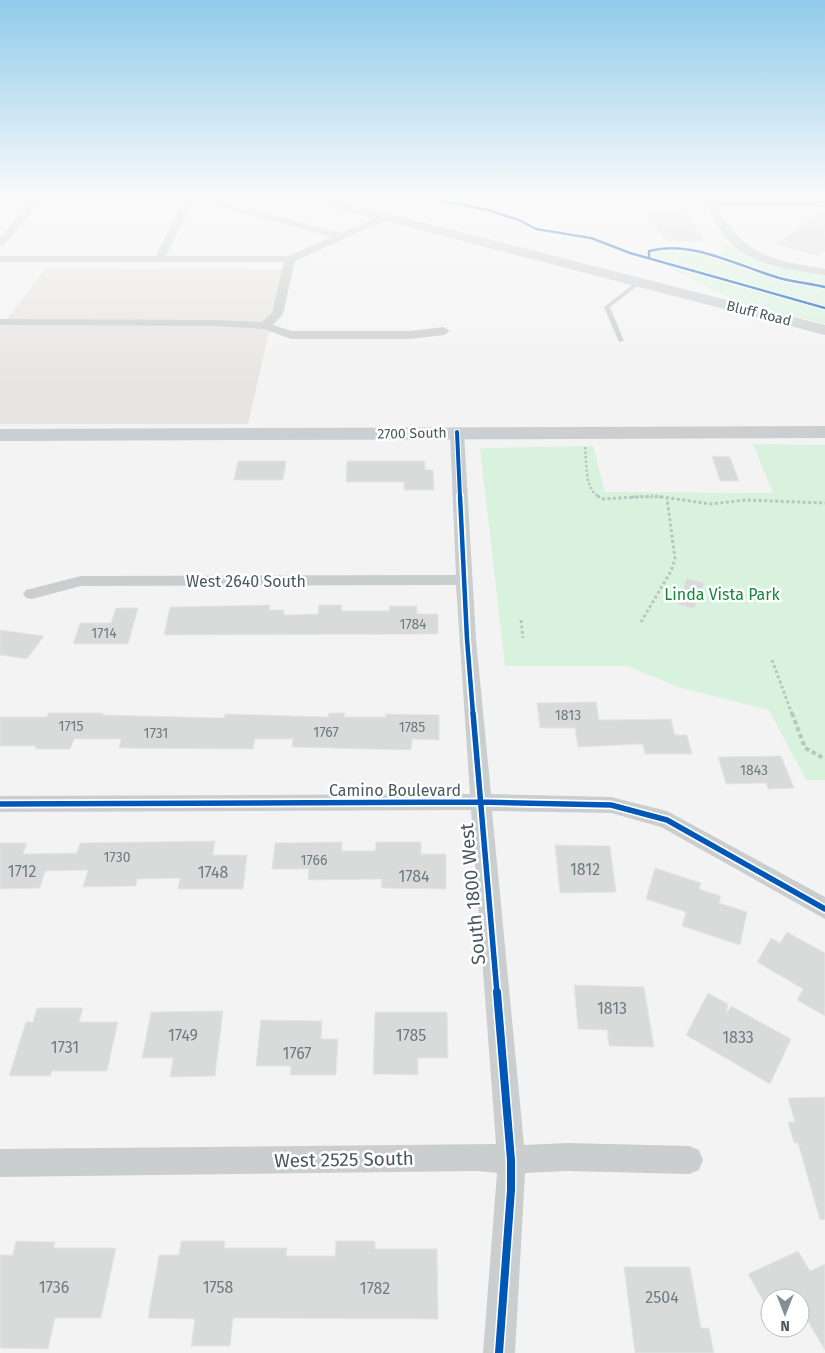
<svg xmlns="http://www.w3.org/2000/svg" width="825" height="1353" viewBox="0 0 825 1353" font-family="'Fira Sans',sans-serif">
  <style>
    .commercial { fill: #e6e5e2 }
    .green { fill: #d8f2de }
    .building { fill: #d9dbdb; stroke: #e4e5e6 }
    .lines { fill: none; stroke-linecap: round; stroke-linejoin: round }
    .path-far2 { stroke: #b9c6c0; stroke-width: 2.5; stroke-dasharray: 2.5 2; stroke-linecap: butt }
    .path-far1 { stroke: #b9c6c0; stroke-width: 3; stroke-dasharray: 3 2.5; stroke-linecap: butt }
    .path { stroke: #b9c6c0; stroke-width: 4; stroke-dasharray: 4.5 3; stroke-linecap: butt }
    .lane { fill: #cacece; fill-rule: evenodd }
    .street { fill: #cacece; fill-rule: evenodd }
    .secondary { fill: #cbcfd1; fill-rule: evenodd }
    .cycleway-far4-casing { stroke: #fff; stroke-width: 4.5 }
    .cycleway-far3-casing { stroke: #fff; stroke-width: 6 }
    .cycleway-far2-casing { stroke: #fff; stroke-width: 8 }
    .cycleway-far1-casing { stroke: #fff; stroke-width: 9 }
    .cycleway-casing { stroke: #fff; stroke-width: 11 }
    .cycleway-far4 { stroke: #0057b8; stroke-width: 2.5 }
    .cycleway-far3 { stroke: #0057b8; stroke-width: 4 }
    .cycleway-far2 { stroke: #0057b8; stroke-width: 4.5 }
    .cycleway-far1 { stroke: #0057b8; stroke-width: 5.5 }
    .cycleway { stroke: #0057b8; stroke-width: 8 }
    .labels { text-anchor: middle; stroke-width: 5; stroke-linejoin: round; paint-order: stroke }
    .far-street-label { font-size: 14px; fill: #495960; stroke: #fff }
    .number-label { font-size: 14px; fill: #6e7b80 }
    .street-label { font-size: 16px; fill: #495960; stroke: #fff }
    .park-label { font-size: 16px; fill: #15863b; stroke: #fff }
    .near-number-label { font-size: 16px; fill: #6e7b80 }
    .near-street-label { font-size: 19px; fill: #495960; stroke: #fff }
  </style>
  <rect width="100%" height="100%" fill="#f3f3f3"/>
  <path class="commercial" d="M46,268l237,1 -35,155h-248v-96z"/>
  <path class="green" d="M737,243l20,11 68,18v52l-83,-20 -93,-47 -2,-4c11,-15 54,0 69,5l10,-8 -3,-3 1,-3z
    M753,444l72,1v335h-19l-37,-70 -91,-23 -51,-21h-122l-25,-218 113,-2 12,46 168,1z"/>
  <path class="building" d="M825,209v42l-6,5 -43,-12z
    M645,214h41l20,27 -38,1z
    M712,456l18,1 9,24h-19z
    M238,461h48l-3,19h-49z
    M347,461h78v9h8l1,20h-30v-8h-58z
    M687,578l17,5 -10,26 -17,-5z
    M270,605l-1,5h15v5l34,-1 1,-9h23l-1,6h48v-5h28v8h21v20l-274,1 6,-28z
    M116,608h22l-10,36h-55l7,-21h31z
    M0,630l44,6 -17,23 -27,-4z
    M596,702l3,18 72,-1 4,16h12l5,19h-47l-2,-10 -65,3 -3,-19h-35l-3,-25z
    M48,713h55v2l121,3 1,-4 103,3 1,-4h16l-1,4h42v-3l53,1v25l-27,-1 -1,11 -119,-3 1,-8h-38l-2,10 -134,-1 2,-9h-47l-4,10h-35l1,-3h-36v-29h47z
    M781,756l13,32 -26,1 -2,-6 -40,1 -8,-27z
    M215,841l-2,14h34l-4,34h-65l2,-11 -43,1 -1,7 -53,1 5,-17 -43,1 -5,17 -40,1v-46h27l-4,11 54,-1 3,-10z
    M342,842v9h33l1,-9h45v12h25v35l-65,-1 1,-9 -74,1 1,-11h-37l3,-26z
    M555,845l55,1 6,46 -56,1z
    M655,868l46,15 -2,6 22,7 -2,7 28,9 -7,33 -58,-19 4,-14 -40,-13z
    M787,932l38,21v63l-28,-16 6,-11 -46,-27 14,-24 9,5z
    M574,985l70,2 10,60 -45,-1 -2,-16 -29,-1z
    M708,993l20,11 -2,10 5,-8 60,33 -21,45 -84,-49z
    M37,1008h46l-4,14h39l-11,49h-55l-2,5h-41l17,-54h7z
    M223,1011l-8,65 -45,1 3,-19h-31l9,-46z
    M375,1012h72l1,46h-30v17l-45,-1z
    M261,1020l61,1 -1,18h17l-2,36h-46l1,-9h-35z
    M825,1097v122l-5,1 -22,-77h-4l-6,-21h7l-7,-24z
    M16,1241l39,1 -1,6h62l-15,70h-46l-7,31 -48,-1v-93h13z
    M181,1241h44l-1,7h63l-1,8h49l1,-15h39v8h62l1,70 -205,-1 -3,28h-39l4,-27 -47,-1 11,-63h20z
    M798,1251l12,20 15,-7v86l-25,-42v-10h-30v15l-22,-39z
    M624,1267h66l11,61h8l5,25h-79z"/>
  <g class="lines">
    <path class="path-far2" d="M585,447c2,15 -1,44 15,50
      M632,497h31"/>
    <path class="path-far1" d="M597,496l7,3 49,-3
      M655,496l56,8 35,-4 79,3
      M521,620l2,18
      M641,622l30,-51 4,-12 -8,-61
      M772,660l20,54"/>
    <path class="path" d="M792,713l13,35 20,11"/>
    <path class="lane" d="M639,280l2,1v2l-31,24 14,34 -5,1 -15,-35z"/>
    <path class="street" d="M0,199h40l2,2 -38,44 -4,1v-9l30,-33h-30z
      M184,199l33,1 124,33 41,-18h6v4l-93,42 -12,53 -10,11 19,6h118l34,-4 6,4 -6,4 -34,4h-119l-27,-10 -50,-3 -214,-1v-6l214,1 48,2 10,-9 12,-51h-284v-6h156zM192,203l25,3 115,31 -44,19h-122z
      M608,199l217,2v6l-109,-1c31,51 52,53 109,63v6c-31,-5 -72,-9 -95,-33 -10,-11 -17,-24 -24,-37 -18,0 -86,3 -98,-6z
      M457,428l7,4 12,207 15,155 120,3 56,14 158,86v22l-164,-92 -50,-14 -119,-2 32,334 43,-2 122,3 10,4 4,10 -4,10 -10,4 -122,-3 -42,2 -10,180h-32l14,-180 -19,-2 -478,6v-28l496,-5 -25,-334 -471,2v-16l470,-2 -14,-209 -375,1 -49,13 -6,-1 -3,-4 3,-4 55,-14 375,-1 -6,-143z"/>
    <path class="secondary" d="M309,199h22l494,126v10l-514,-133z
      M825,426v12l-825,3v-12z"/>
    <defs>
      <path id="cycleway-far4" d="M433,199l55,11 31,10 17,9 55,9 39,15 195,55
        M649,257v-6c42,-11 87,14 127,26 16,5 33,6 49,10"/>
      <path id="cycleway-far3" d="M457,432l3,65"/>
      <path id="cycleway-far2" d="M460,496l7,143 6,75"/>
      <path id="cycleway-far1" d="M473,713l24,280
        M0,804l479,-2 132,3 56,15 158,89"/>
      <path id="cycleway" d="M497,992l14,168v30l-12,163"/>
    </defs>
    <use href="#cycleway-far4" class="cycleway-far4-casing"/>
    <use href="#cycleway-far3" class="cycleway-far3-casing"/>
    <use href="#cycleway-far2" class="cycleway-far2-casing"/>
    <use href="#cycleway-far1" class="cycleway-far1-casing"/>
    <use href="#cycleway" class="cycleway-casing"/>
    <use href="#cycleway-far4" class="cycleway-far4"/>
    <use href="#cycleway-far3" class="cycleway-far3"/>
    <use href="#cycleway-far2" class="cycleway-far2"/>
    <use href="#cycleway-far1" class="cycleway-far1"/>
    <use href="#cycleway" class="cycleway"/>
  </g>
  <linearGradient id="sky" x2="0" y2="1"><stop stop-color="#90cbeb"/><stop offset="0.51" stop-color="#fafafa"/><stop offset="1" stop-color="#fafafa" stop-opacity="0"/></linearGradient>
  <rect width="825" height="388" fill="url(#sky)"/>
  <g class="labels">
    <g class="far-street-label">
      <text transform="translate(759 313) rotate(14)" y="5">Bluff Road</text>
      <text transform="translate(412 433) rotate(-1)" y="5">2700 South</text>
    </g>
    <g class="number-label">
      <text x="413" y="629">1784</text>
      <text x="104" y="638">1714</text>
      <text x="568" y="720">1813</text>
      <text x="71" y="731">1715</text>
      <text x="412" y="732">1785</text>
      <text x="326" y="737">1767</text>
      <text x="156" y="738">1731</text>
      <text x="754" y="775">1843</text>
      <text x="117" y="862">1730</text>
      <text x="314" y="865">1766</text>
    </g>
    <g class="street-label">
      <text x="246" y="587">West 2640 South</text>
      <text x="395" y="796">Camino Boulevard</text>
    </g>
    <g class="park-label">
      <text x="722" y="600">Linda Vista Park</text>
    </g>
    <g class="near-number-label">
      <text x="585" y="875">1812</text>
      <text x="22" y="877">1712</text>
      <text x="213" y="878">1748</text>
      <text x="414" y="882">1784</text>
      <text x="612" y="1014">1813</text>
      <text x="183" y="1041">1749</text>
      <text x="411" y="1041">1785</text>
      <text x="738" y="1043">1833</text>
      <text x="65" y="1053">1731</text>
      <text x="297" y="1059">1767</text>
      <text x="54" y="1293">1736</text>
      <text x="218" y="1293">1758</text>
      <text x="375" y="1294">1782</text>
      <text x="662" y="1303">2504</text>
    </g>
    <g class="near-street-label">
      <text transform="translate(472 894) rotate(-95)" y="7">South 1800 West</text>
      <text transform="translate(344 1159) rotate(-1)" y="7">West 2525 South</text>
    </g>
  </g>
  <g transform="translate(785 1313) rotate(180)"><circle r="24" fill="#ffffff" stroke="#b6bdbf"/>
  <path d="M0-4L9 19L0 12L-9 19Z" fill="#848f93"/>
  <text y="-8" font-size="14" font-weight="bold" text-anchor="middle" fill="#495960">N</text>
  </g>
</svg>
